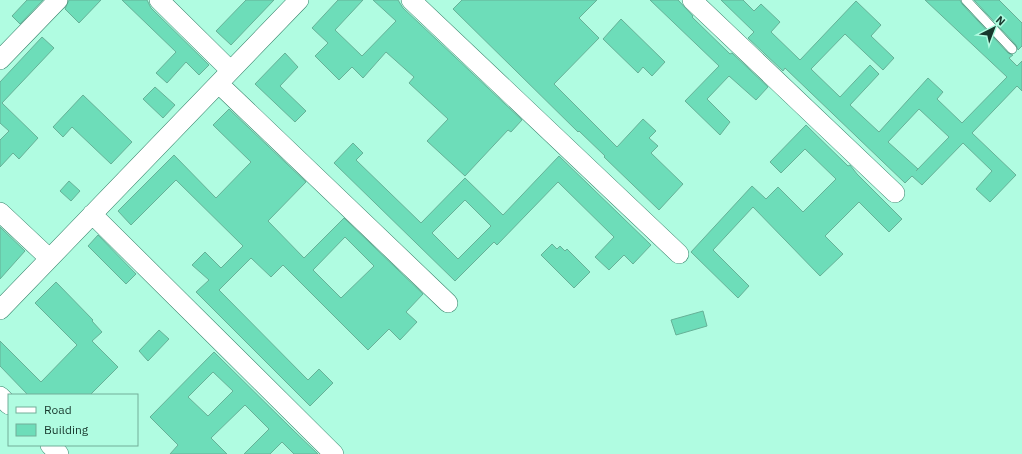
<svg xmlns="http://www.w3.org/2000/svg" width="1022" height="454" viewBox="0 0 1022 454" font-family="'IBM Plex Sans',sans-serif">
  <style>
    .building { fill: #6dddb9; stroke: #66b197; fill-rule: evenodd }
    .lines { fill: none; stroke-linecap: round; stroke-linejoin: round }
    .lane-casing { stroke: #348068; stroke-width: 10 }
    .street-casing { stroke: #348068; stroke-width: 20 }
    .lane { stroke: #fff; stroke-width: 9 }
    .street { stroke: #fff; stroke-width: 19 }
  </style>
  <rect width="100%" height="100%" fill="#b0fce1"/>
  <path class="building" d="M27,0h16l-23,24 -8,-8z
    M69,0h32l-22,23 -14,-14z
    M122,0h25l4,8 58,57 -10,10 -13,-13 -19,21 -11,-10 20,-21z
    M246,0h28l-43,45 -15,-14z
    M338,0h25l-28,30 27,26 34,-35 -23,-21h25l5,8 119,112 -11,12 -3,-2 -43,46 -38,-35 21,-22 -39,-36 5,-6 -28,-25 -23,26 -11,-11 -13,13 -24,-24 13,-13 -16,-15z
    M462,0h135l-18,18 20,20 -45,46 63,63 26,-28 13,12 -7,7 9,8 -7,7 32,31 -24,26 -55,-53 1,-1 -26,-25 -1,1 -125,-123z
    M650,0h28l15,16 -1,1 38,37 2,-1 36,34 -12,13 -27,-24 -22,23 23,23 -10,13 -35,-34 34,-35z
    M721,0h22l11,11 7,-7 19,18 -9,10 29,28 56,-59 25,24 -10,11 23,22 -11,12 -38,-36 -34,35 29,28 30,-32 9,9 -29,31 29,27 49,-54 15,14 -6,7 25,24 45,-46 -82,-77h35l2,4 46,49 5,2 -4,3 8,8 5,-5v30l-5,-5 -45,47 44,42 -26,27 -14,-13 16,-18 -29,-28 -41,42 -10,-9 -7,7 -120,-115 -2,3 -35,-33 6,-6zM919,109l30,28 -33,34 2,-2 -30,-27z
    M974,0h25l23,23v23l-4,4 -2,-5z
    M621,19l44,43 -13,14 -9,-9 -5,6 -35,-34z
    M42,37l12,11 -52,55 36,35 -19,21 -6,-6 -13,14v-27l9,-9 -9,-8v-41z
    M285,53l13,14 -18,19 26,25 -11,11 -40,-38z
    M155,87l20,18 -12,13 -20,-19z
    M83,95l49,47 -21,22 -39,-37 -9,10 -10,-10z
    M229,109l77,73 -38,39 36,37 40,-40 79,76 -17,18 11,10 -17,18 -11,-11 -21,21 -85,-85 -12,12 -20,-19 -32,32 89,90 11,-11 14,14 -23,23 -114,-114 13,-12 -17,-15 13,-13 16,16 22,-22 -67,-66 -45,45 -13,-14 56,-56 42,43 35,-36 -38,-37zM345,237l29,29 -33,32 -28,-28z
    M806,125l42,41 2,-1 7,9 45,45 -13,13 -30,-30 -34,34 18,18 -23,22 -67,-69 -40,43 36,36 -11,12 -47,-46 61,-66 14,13 12,-12 25,25 33,-33 -31,-30 -24,24 -11,-11z
    M353,143l10,10 -7,7 65,63 44,-45 38,37 56,-59 92,89 -18,19 -9,-9 -15,15 -14,-13 19,-20 -56,-55 -61,63 -3,-3 -39,39 -121,-118zM465,200l26,26 -33,33 -26,-26z
    M69,181l11,10 -9,10 -11,-10z
    M0,227l25,24 -25,28z
    M98,235l38,39 -10,10 -38,-38z
    M552,244l5,5 3,-3 5,5 2,-2 23,23 -16,16 -33,-33z
    M56,282l37,38 -1,1 10,11 -10,9 26,26 -28,28h-62l-28,-29v-25l41,41 36,-37 -42,-42z
    M703,311l4,15 -31,9 -5,-15z
    M159,330l10,9 -21,22 -9,-10z
    M214,352l79,78 25,24h-24l-12,-12 -12,12h-26l25,-25 -24,-24 -34,33 16,16h-57l8,-9 -28,-28zM213,372l20,19 -25,25 -20,-19z"/>
  <g class="lines">
    <defs>
      <path id="lane" d="M966,0l46,49"/>
      <path id="street" d="M159,0l71,70
        M411,0l268,254
        M692,0l203,193
        M0,60l58,-60
        M219,84l229,219
        M0,212l49,46
        M92,214l242,240
        M0,310l299,-310
        M0,396l9,9
        M50,445l9,9"/>
    </defs>
    <use href="#lane" class="lane-casing"/>
    <use href="#street" class="street-casing"/>
    <use href="#lane" class="lane"/>
    <use href="#street" class="street"/>
  </g>
  <rect x="8" y="394" width="130" height="52" fill="#b0fce1" stroke="#73ae99"/>
  <rect x="16" y="407" width="20" height="6" fill="#ffffff" stroke="#73ae99"/>
  <text x="44" y="414" font-size="12" fill="#18382d">Road</text>
  <rect x="16" y="424" width="20" height="12" fill="#6dddb9" stroke="#73ae99"/>
  <text x="44" y="434" font-size="12" fill="#18382d">Building</text>
  <g transform="translate(994 28) rotate(42)" stroke="#b0fce1" stroke-width="3" paint-order="stroke">
  <path d="M0-3L7 15L0 10L-7 15Z" fill="#18382d"/>
  <text y="-6" font-size="11" font-weight="bold" text-anchor="middle" fill="#18382d">N</text>
  </g>
</svg>
